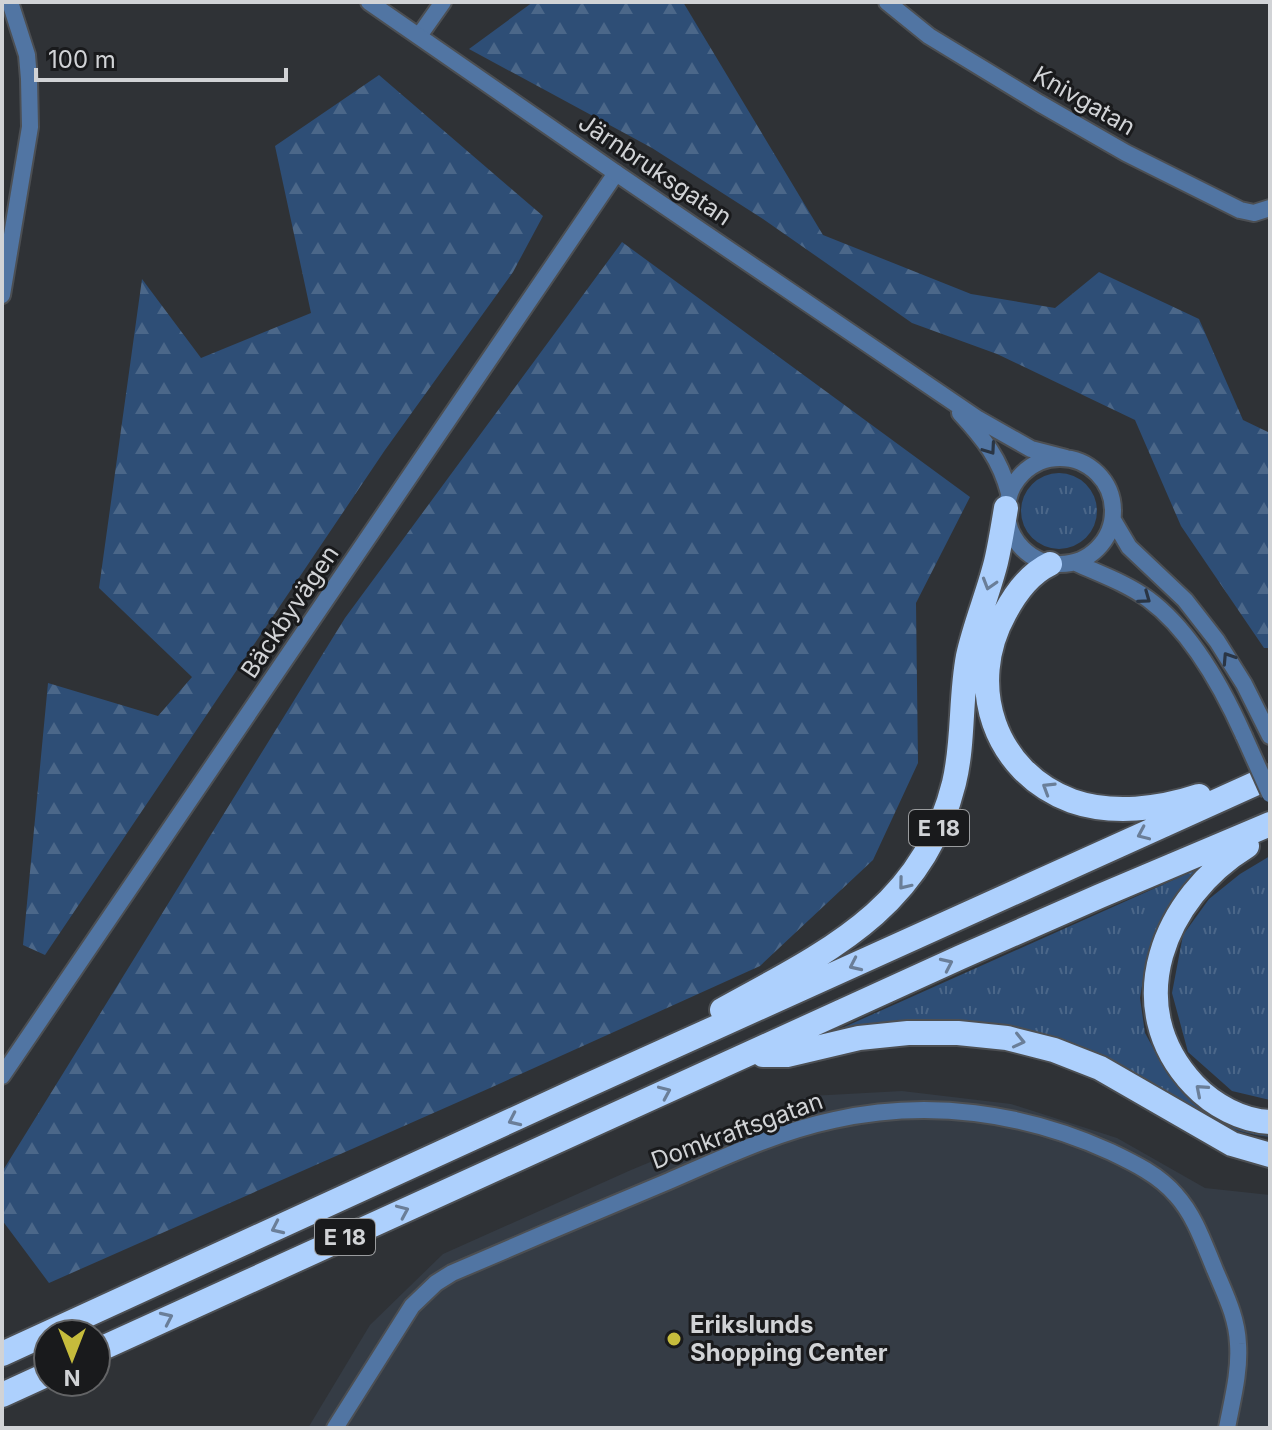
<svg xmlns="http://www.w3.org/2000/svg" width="1272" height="1430" viewBox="0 0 1272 1430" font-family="Inter,sans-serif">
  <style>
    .built { fill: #353c45 }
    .grass { fill: url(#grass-tufts) }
    .forest { fill: url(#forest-firs) }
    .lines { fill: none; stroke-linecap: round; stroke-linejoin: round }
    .minor-casing { stroke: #4c4f53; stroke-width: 20 }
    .tertiary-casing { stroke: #4c4f53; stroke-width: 20 }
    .motorway-casing { stroke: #4c4f53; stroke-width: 28 }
    .minor { stroke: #5175a3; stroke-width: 16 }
    .tertiary { stroke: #5175a3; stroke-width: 16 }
    .motorway { stroke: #add0fd; stroke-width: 24 }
    .tertiary-bridge-casing { stroke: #4c4f53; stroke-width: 20; stroke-linecap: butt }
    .tertiary-bridge { stroke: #5175a3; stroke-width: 16 }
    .oneway { stroke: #2a3544 }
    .oneway2 { stroke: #6a7e98 }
    .poi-dot { fill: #c6bc3c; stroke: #191a1c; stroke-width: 3 }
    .labels { text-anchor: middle; stroke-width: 6; stroke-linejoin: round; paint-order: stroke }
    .shield { fill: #191a1c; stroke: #9a9c9e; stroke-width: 2 }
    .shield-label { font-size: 22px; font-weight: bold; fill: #d1d3d6 }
    .street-label { font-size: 24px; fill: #d1d3d6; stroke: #191a1c }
    .poi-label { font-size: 24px; font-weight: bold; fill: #d1d3d6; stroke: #191a1c; text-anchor: start }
  </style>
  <defs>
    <pattern id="grass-tufts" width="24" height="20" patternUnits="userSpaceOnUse" patternTransform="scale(2)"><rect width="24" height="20" fill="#2e4e76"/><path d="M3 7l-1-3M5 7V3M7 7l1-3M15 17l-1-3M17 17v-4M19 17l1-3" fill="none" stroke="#4b6789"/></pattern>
    <pattern id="forest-firs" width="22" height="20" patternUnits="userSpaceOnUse" patternTransform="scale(2)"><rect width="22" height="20" fill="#2e4e76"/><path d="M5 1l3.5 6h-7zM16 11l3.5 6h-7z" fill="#4b6789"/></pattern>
  </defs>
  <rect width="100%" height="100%" fill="#2f3236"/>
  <path class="built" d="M902,1091l109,13 106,34 88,50 65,7v233h-962l62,-103 73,-71 188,-84 179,-74z"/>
  <path class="grass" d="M1021 511a38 38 0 1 1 76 0a38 38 0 1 1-76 0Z
    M1270,856v244l-38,-9 -44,-39 -16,-59 11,-58 26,-36 31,-25z
    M1200,868l-37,48 -17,45 -6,37 5,35 23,42 28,30 26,13 48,14v5c-74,-8 -116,-61 -182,-86 -16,-6 -49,-4 -67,-6 -59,-4 -119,-9 -178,-13l-1,-4z"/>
  <path class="forest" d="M533,2h150l140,233 148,59 84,14 44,-36 100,47 44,101 27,13v215h-6l-83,-122 -46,-106 -138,-66 -85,-31 -149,-104 -111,-71 -183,-99z
    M379,75l164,141 -30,56 -128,178 -340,505 -22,-10 25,-262 110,33 34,-39 -93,-89 43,-309 59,79 110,-45 -36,-167z
    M622,242l348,255 -54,106 2,160 -45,97 -113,106 -270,122 -441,195 -47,-63v-48l343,-554z"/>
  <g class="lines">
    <defs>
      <path id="minor" d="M887,2l42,34 110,67 87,50 114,57 14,3 16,-5
        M419,36l24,-34
        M2,295l28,-168 -1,-48 -2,-24 -17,-53
        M2,1076l614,-903
        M335,1428l77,-122 24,-23 16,-10c72,-31 145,-62 217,-92 53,-23 108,-49 165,-61 94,-21 189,-8 277,32 23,11 48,23 65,43 19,21 28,49 39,75 10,24 22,47 23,74 2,28 -6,57 -11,84"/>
      <path id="tertiary" d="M369,2l247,171 362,246 53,30 35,9
        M960,413c24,26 40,46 49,80
        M1007 511a53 53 0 1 1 106 0a53 53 0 1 1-106 0Z
        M1113,520l16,27 56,53 32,41 27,43 26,52
        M1076,563c24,11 50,20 72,36 42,31 75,90 96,137"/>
      <path id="motorway" d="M1050,564c-21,10 -35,30 -45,49 -40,72 -11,159 67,188 40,14 88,8 127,-5
        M1247,846c-83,51 -128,160 -53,239 19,20 48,36 76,37
        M722,1010c103,-57 201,-101 232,-227 10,-41 6,-85 14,-127 7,-32 20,-62 28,-94 4,-17 7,-36 10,-54
        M763,1055h24l72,-17 49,-5h50l49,5 47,12 46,18 132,76 38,11
        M96,1351l865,-394 139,-61 170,-72
        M2,1354l582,-267 686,-310
        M2,1395l46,-21"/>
    </defs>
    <use href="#minor" class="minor-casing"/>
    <use href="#tertiary" class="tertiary-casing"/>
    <use href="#motorway" class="motorway-casing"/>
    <use href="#minor" class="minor"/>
    <use href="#tertiary" class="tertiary"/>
    <use href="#motorway" class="motorway"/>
    <defs>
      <path id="tertiary-bridge" d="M1244,736l26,58"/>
    </defs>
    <use href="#tertiary-bridge" class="tertiary-bridge-casing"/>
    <use href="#tertiary-bridge" class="tertiary-bridge"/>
  </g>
  <defs><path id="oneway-chevron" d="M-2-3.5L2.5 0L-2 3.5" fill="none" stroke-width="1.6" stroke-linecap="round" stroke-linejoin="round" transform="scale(2)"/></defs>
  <g class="oneway">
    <use href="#oneway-chevron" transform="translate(990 449) rotate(55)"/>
    <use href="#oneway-chevron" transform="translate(1145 598) rotate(36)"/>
    <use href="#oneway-chevron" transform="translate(1228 658) rotate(-123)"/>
  </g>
  <g class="oneway2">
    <use href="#oneway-chevron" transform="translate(989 584) rotate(107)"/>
    <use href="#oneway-chevron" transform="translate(1048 788) rotate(-148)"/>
    <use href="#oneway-chevron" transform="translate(1143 834) rotate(156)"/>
    <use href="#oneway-chevron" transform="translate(904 884) rotate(129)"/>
    <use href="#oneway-chevron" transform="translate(947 964) rotate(-25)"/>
    <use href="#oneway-chevron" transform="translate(855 965) rotate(155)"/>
    <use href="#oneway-chevron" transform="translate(1019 1041) rotate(13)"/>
    <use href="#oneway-chevron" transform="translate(1201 1090) rotate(-139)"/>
    <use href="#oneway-chevron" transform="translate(665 1092) rotate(-24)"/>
    <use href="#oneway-chevron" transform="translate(514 1120) rotate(155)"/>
    <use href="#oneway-chevron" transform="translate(403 1211) rotate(-24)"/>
    <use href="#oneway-chevron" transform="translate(277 1228) rotate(155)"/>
    <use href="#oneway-chevron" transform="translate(167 1318) rotate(-25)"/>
  </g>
  <circle class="poi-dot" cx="674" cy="1339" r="8"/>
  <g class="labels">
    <g class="shield">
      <rect x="909" y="810" width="60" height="36" rx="6"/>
      <rect x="315" y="1219" width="60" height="36" rx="6"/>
    </g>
    <g class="shield-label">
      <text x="939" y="836">E 18</text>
      <text x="345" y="1245">E 18</text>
    </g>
    <g class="street-label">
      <text transform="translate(1084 101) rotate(30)" y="8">Knivgatan</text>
      <text transform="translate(655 170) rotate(34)" y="8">Järnbruksgatan</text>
      <text transform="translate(290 612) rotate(-56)" y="8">Bäckbyvägen</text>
      <text transform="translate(737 1131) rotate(-20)" y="8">Domkraftsgatan</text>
    </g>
    <g class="poi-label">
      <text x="690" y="1333">Erikslunds<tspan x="690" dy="28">Shopping Center</tspan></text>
    </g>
  </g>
  <rect width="1272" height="1430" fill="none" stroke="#d1d3d6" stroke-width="8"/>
  <g transform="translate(72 1358) rotate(180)"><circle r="38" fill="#191a1c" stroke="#636466" stroke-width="2"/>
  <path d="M0-6L14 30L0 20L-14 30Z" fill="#c6bc3c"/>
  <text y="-12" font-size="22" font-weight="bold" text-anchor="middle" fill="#d1d3d6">N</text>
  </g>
  <path d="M36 68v12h250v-12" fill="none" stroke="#d1d3d6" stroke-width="4"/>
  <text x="48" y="68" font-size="24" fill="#d1d3d6" stroke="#191a1c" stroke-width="6" paint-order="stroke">100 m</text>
</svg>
